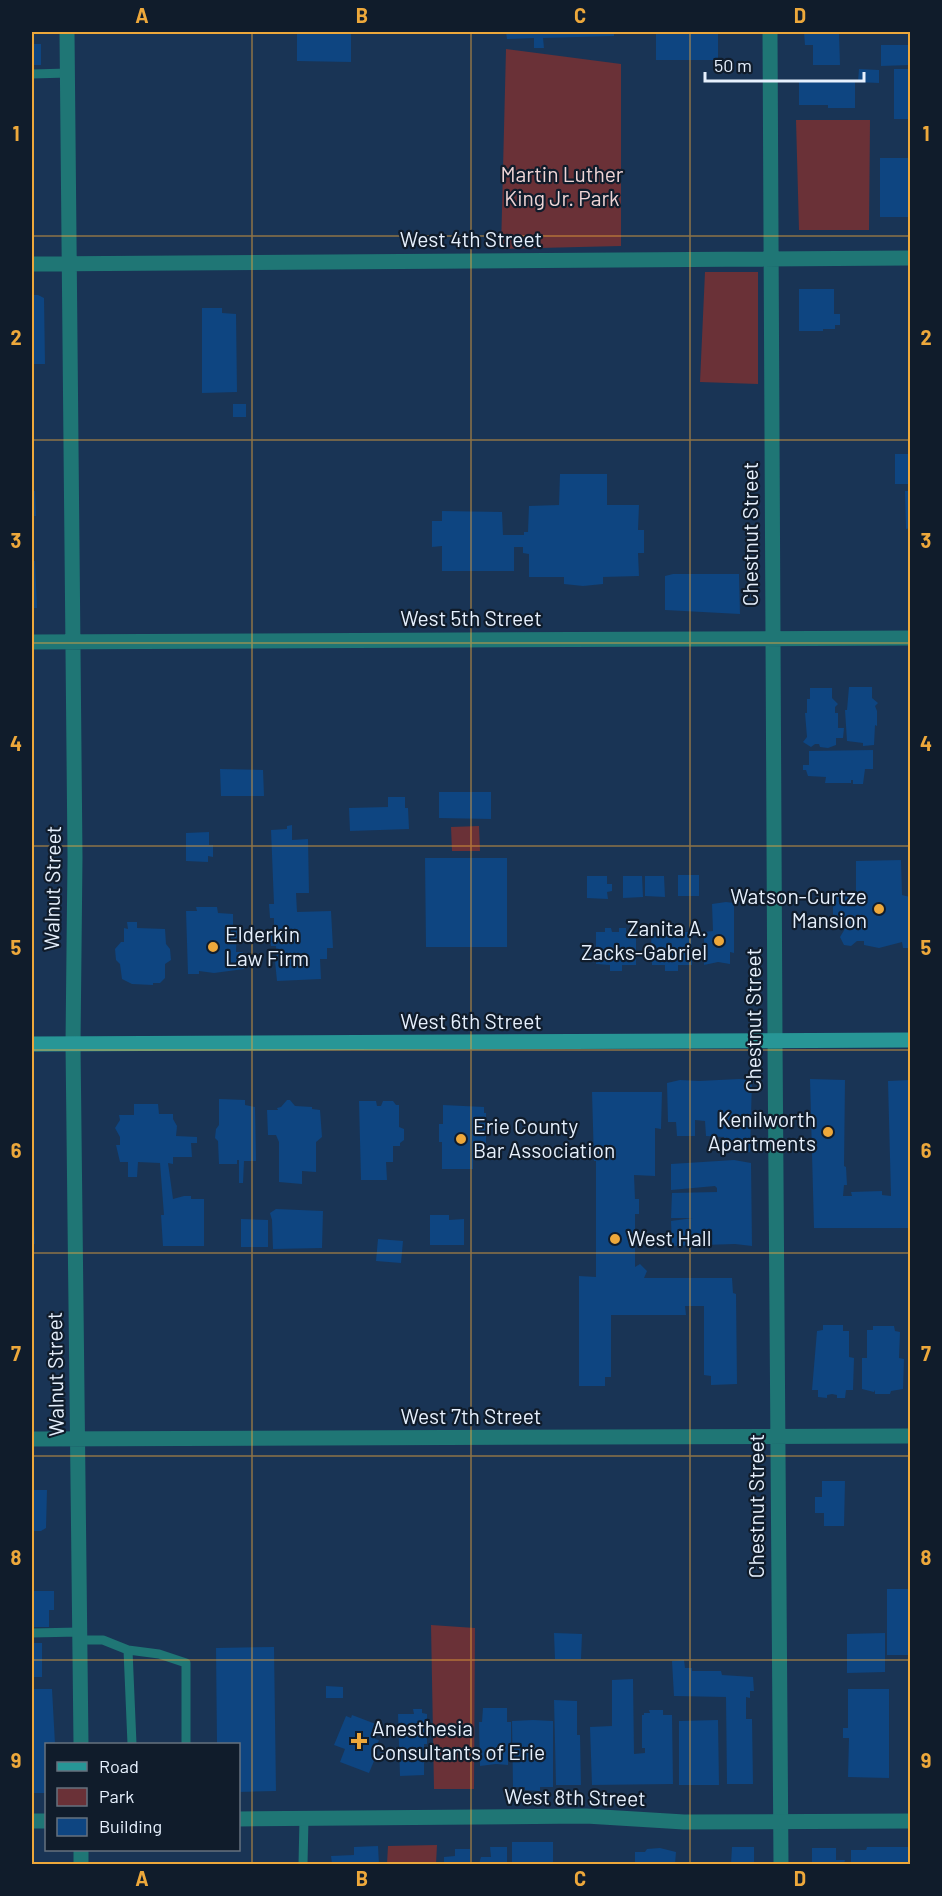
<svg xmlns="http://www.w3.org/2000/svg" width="942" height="1896" viewBox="0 0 942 1896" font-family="Barlow,sans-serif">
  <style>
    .green { fill: #6a3137 }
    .building { fill: #0e4581 }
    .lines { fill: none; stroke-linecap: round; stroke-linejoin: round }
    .service { stroke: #1f7675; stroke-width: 9 }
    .minor { stroke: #1f7675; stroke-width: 15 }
    .tertiary { stroke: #1f7675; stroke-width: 15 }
    .secondary { stroke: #279696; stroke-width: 15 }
    .grid { fill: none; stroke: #eda83b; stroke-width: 1.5; stroke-opacity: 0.55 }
    .poi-dot { fill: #eda83b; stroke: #101c2b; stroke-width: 2 }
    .labels { text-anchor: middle; stroke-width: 4.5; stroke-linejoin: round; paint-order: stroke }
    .park-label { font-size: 21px; fill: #efd5d6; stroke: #101c2b }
    .street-label { font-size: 21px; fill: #e6f0fd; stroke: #101c2b }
    .poi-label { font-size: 21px; fill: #e6f0fd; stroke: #101c2b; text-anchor: start }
    .neatline { fill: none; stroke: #eda83b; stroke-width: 2 }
    .grid-label { font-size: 20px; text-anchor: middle; font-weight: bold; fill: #eda83b }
  </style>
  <rect width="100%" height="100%" fill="#193455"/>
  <path class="green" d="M506,49l115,15v182l-120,3z
    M796,120h74l-1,110h-70z
    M705,272h53v112l-58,-2z
    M479,826l1,25h-28l-1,-24z
    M431,1625l44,3 -1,161h-40z
    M437,1845l-1,19h-49l1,-18z"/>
  <path class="building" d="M297,32h54v30l-54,-1z
    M506,32h108v4l-71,2 1,10h-10v-10l-27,1z
    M656,32h62v28h-62z
    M804,32h35l1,33h-27v-20h-8z
    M32,44h9v21h-9z
    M881,45h29v20l-29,1z
    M859,69l20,1v13l-21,-1z
    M894,69h16v50h-16z
    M855,80v28h-27v-3h-29v-24z
    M880,158h30v59h-30z
    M799,289h35v25h6v11h-5v4h-12v2h-24z
    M32,295h6l6,3 1,66h-13z
    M202,308h20v5l14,1 1,78 -35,1z
    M233,404h13v13h-13z
    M895,454h15v30h-15z
    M560,474h47v31h32l-1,25h6v23h-6l1,23 -36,1v7l-20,2 -19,-2v-7h-35v-23l-6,-1v-6h-9v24h-72v-25l-10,1v-26h10v-10l60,1 1,23h21v-3h4l1,-26 30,-1z
    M32,491h3l1,25h-4z
    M905,491h5v37l-4,1z
    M32,561h3l2,47h-5z
    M673,574h66l1,40 -75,-4v-34z
    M849,687h23v11l6,5 -3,3 2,5v15l-2,-1 -1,20 -11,1v-3l-16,-2 -2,-31h2z
    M810,688h22v10l6,6 -3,3v6h3v15h6l-1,10h-7v7l-8,3 -8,-1 -1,-3h-4l-4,3 -8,-5 4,-5 -2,-24h2v-14h3z
    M873,750v19h-8l-2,15h-10v-4h-2v3h-26l1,-6 -18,-1 -2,-6h-3v-5h6v-14z
    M220,769l43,1 1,26h-43z
    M439,792h52v27l-52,-1z
    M388,797h17v11h3l1,21 -59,2 -1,-23 39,-1z
    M292,825v15l16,-1 1,54h-13l1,19 34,-1 2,37h-6v11h-7l1,20 -44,2 -2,-20 2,-3 -1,-12h-5l-1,-10 4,-1v-17h-4l-1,-14h5l-3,-74 16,-1v-3z
    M209,832v13h4v12l-5,-1v6l-22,-1v-28z
    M425,858h82v89h-81z
    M901,860l1,35 8,2 -1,51h-6l-1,-6 -23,6 -15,-3v-4h-7l-6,5 -7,-1 -4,-8 6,-10 1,-10 -14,1v-23h23v-34z
    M678,875h21v21h-21z
    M587,876h20v8h5v7l-5,1 1,7 -21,-1z
    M623,876h19l1,21 -20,1z
    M645,876h19l1,21 -20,-1z
    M726,902l8,1v50l-4,-1v12l-12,-2 -14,3v-33l9,-1 -1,-27z
    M196,907h21l1,6 15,1v14h4l-1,24h7l1,17 -30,4 -15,-2v3h-11l-2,-63h11z
    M127,922h10v6l28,1 1,15 4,5 1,11 -6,4v14l-5,5h-7v2l-21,-1 -10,-5 -2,-15 -4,-4 -1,-11 6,-7h3v-14l4,1z
    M660,927h7l1,5h7v-5h7v5h9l1,33h-14v6h-13v-6h-13l-1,-33h9z
    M605,928h6l1,4h7v-4h7v4h10v33h-14v6h-12v-6l-14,-1v-32h9z
    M739,1079l13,1 -2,72h-16v-8l-9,2 -1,-9 -18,-1 -1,-15 -10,-1v16h-18l-1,-14h-8l-1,-39 13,-3 19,1z
    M810,1079l35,1 -1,86 2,1 1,18h-3l-1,11h9l-1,-4 31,-1v4l9,1 -3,-115 22,-1v148h-96z
    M592,1092h70l-1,37 -6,-1v48l-21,-1 1,24h4v15h-4v53l5,-3 7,7 -3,7h88l1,15 3,1 1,90 -26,1v-9l-7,-1v-69h-19l1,9h-75v62h-6v9h-26v-110l17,1v-116h-2z
    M219,1099l26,1v5l10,2 1,54h-12l-1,22h-4v-23h-2v4h-18l-1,-23 -3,-3 1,-9 3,-4z
    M287,1100h3l5,6 17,1v2l8,1 2,27 -6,5v30l-14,-1v13l-23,-2v-40l-3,-7h-8l-1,-25h11l-1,-2 4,-1z
    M359,1101h17l1,5h4l2,-5h10l3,4h3v22l5,2v11l-4,3v3h-7v16h-7l1,18h-26z
    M134,1104h24l1,10h14v5l4,7 -1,10 21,1v6h-6l1,14h-19v7l-5,-1 5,36 11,-3h7v3h13v47h-41l-2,-31h3l-4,-52 -22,-1 -1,15h-9v-15h-8l-4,-17h4v-8l-5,-9 5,-8 -1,-5h15z
    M443,1105l41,2v6h2v30h-4l1,9 -10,2v15h-31v-27h-3v-18h4z
    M734,1160l17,3 1,83 -17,-2 -63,2 -1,-25 22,-3h-22l1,-25 45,-1v-4l-2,-2 -44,4v-26z
    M32,1200h1l2,44h-3z
    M276,1209l47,2 -1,37 -49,1 -1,-29 -2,-7z
    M430,1215h19v5l15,-1v26h-34z
    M241,1219l27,1v27h-27z
    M378,1239l25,2 -2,22 -25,-2z
    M823,1325h20v6h6v26l5,1 -1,32h-7l-1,8h-8v-3l-5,-1 -5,1v3l-9,-1v-7h-6l5,-59 6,-1z
    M873,1326h21l1,5 5,1 -1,26 5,1 -1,30 -12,2 -1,3h-15v-4l-1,2 -12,-3v-31h5v-28h6z
    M822,1481h23l-1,45h-20v-13h-9v-16h7z
    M32,1490h15l-1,38 -5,3h-7l-2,-2z
    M887,1589h23v66h-23z
    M32,1591h22v19h-5v17h-17z
    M554,1633l28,1 -1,25h-26z
    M885,1633v39l-38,1v-39z
    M32,1643h10v34h-10z
    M274,1647l2,144 -38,1v-48h-21l-1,-96z
    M684,1660l1,8h7v3h29l1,4 31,2 1,14h-4v7l-4,-1v22h6l1,65h-26l-1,-87 -52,-1 -2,-35z
    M633,1679l1,75 11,-1v-5h-3v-33h2v-2h6l-1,-3h14v5h9l1,69 -81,1 -2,-58 22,-1v-46z
    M326,1686l17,1v11h-17z
    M32,1689h20l3,55h-9v49h-14z
    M848,1689h41v89l-41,-1 1,-39h-6v-10h5z
    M554,1700l23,1v34h3l1,50h-25z
    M483,1708h24v14h4v28h-3v15l-12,-1 -16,2 -1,-44h3z
    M413,1709h9v4l5,1v30h-3v31l-24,1 -2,-62h16z
    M352,1715l29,11 -6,13 4,1 -6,15 3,1 -7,17 -29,-11 5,-13 -11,-4 12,-29 5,2z
    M533,1720l20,1v66h-13v4l-15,-1v-3h-12l-1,-66z
    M718,1720l1,65h-40v-64z
    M512,1842h41v22h-41z
    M378,1846l1,18h-47l-1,-8 23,-1v-8z
    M490,1847h17v17h-28l2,-7h10z
    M732,1847h22v17h-23z
    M867,1847h43v17h-59v-14h15z
    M660,1848l16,4 -1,12h-40v-12h10l2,-3z
    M812,1848h24v12h9l-1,4h-32z
    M455,1849h15v15h-26v-7l11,-1z"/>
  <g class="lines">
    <path class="service" d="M32,74l36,-1
      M32,1633l47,-1
      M79,1640h24l25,10 31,4 27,9v81
      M128,1650l4,94
      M303,1864l1,-45"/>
    <path class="minor" d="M67,32l8,825 -2,187 8,700
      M770,32l5,1009 6,823
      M32,264l878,-6
      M32,642l878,-4
      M32,1439l878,-3
      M81,1864v-14"/>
    <path class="tertiary" d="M238,1819l348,-3 98,6 226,-1
      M32,1821h14"/>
    <path class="secondary" d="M32,1044l878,-4"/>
  </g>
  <path class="grid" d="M252,32v1832M471,32v1832M690,32v1832M32,236h878M32,440h878M32,643h878M32,846h878M32,1050h878M32,1253h878M32,1456h878M32,1660h878"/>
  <g class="poi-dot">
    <circle cx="879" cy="909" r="6"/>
    <circle cx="719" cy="941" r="6"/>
    <circle cx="213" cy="947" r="6"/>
    <circle cx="828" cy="1132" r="6"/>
    <circle cx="461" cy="1139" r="6"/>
    <circle cx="615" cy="1239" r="6"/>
    <path d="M356 1732h6v6h6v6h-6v6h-6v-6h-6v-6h6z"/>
  </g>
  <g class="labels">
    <g class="park-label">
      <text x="562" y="182">Martin Luther<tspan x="562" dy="24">King Jr. Park</tspan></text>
    </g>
    <g class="street-label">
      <text x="471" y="247">West 4th Street</text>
      <text transform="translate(751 534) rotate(-90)" y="7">Chestnut Street</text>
      <text x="471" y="626">West 5th Street</text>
      <text transform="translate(53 888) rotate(-89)" y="7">Walnut Street</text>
      <text transform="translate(754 1020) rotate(-90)" y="7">Chestnut Street</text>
      <text x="471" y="1029">West 6th Street</text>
      <text transform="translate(56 1374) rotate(-91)" y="7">Walnut Street</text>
      <text x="471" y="1424">West 7th Street</text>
      <text transform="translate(757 1506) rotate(-90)" y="7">Chestnut Street</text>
      <text transform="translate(575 1798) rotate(1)" y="7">West 8th Street</text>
    </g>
    <g class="poi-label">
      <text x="867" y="904" text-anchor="end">Watson-Curtze<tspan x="867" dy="24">Mansion</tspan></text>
      <text x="707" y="936" text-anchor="end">Zanita A.<tspan x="707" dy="24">Zacks-Gabriel</tspan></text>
      <text x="225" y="942">Elderkin<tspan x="225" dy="24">Law Firm</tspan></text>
      <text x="816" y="1127" text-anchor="end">Kenilworth<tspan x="816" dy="24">Apartments</tspan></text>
      <text x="473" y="1134">Erie County<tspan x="473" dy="24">Bar Association</tspan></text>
      <text x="627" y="1246">West Hall</text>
      <text x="372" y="1736">Anesthesia<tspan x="372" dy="24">Consultants of Erie</tspan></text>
    </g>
  </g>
  <rect width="942" height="1896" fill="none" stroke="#101c2b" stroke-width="66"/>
  <rect x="45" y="1743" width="195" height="108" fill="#101c2b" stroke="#66717f" stroke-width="1.5"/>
  <rect x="57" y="1762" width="30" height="9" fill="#279696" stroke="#66717f" stroke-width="1.5"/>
  <text x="99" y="1773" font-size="18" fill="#e6f0fd">Road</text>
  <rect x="57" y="1788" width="30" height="18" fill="#6a3137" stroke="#66717f" stroke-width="1.5"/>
  <text x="99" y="1803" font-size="18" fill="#e6f0fd">Park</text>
  <rect x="57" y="1818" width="30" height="18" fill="#0e4581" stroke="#66717f" stroke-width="1.5"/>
  <text x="99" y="1833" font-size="18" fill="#e6f0fd">Building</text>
  <path d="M705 72v9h159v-9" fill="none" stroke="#e6f0fd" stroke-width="3"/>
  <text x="714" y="72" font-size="18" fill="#e6f0fd" stroke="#101c2b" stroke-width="4.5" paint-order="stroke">50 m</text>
  <rect x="33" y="33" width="876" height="1830" class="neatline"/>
  <g class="grid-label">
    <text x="142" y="23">A</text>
    <text x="362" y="23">B</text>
    <text x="580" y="23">C</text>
    <text x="800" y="23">D</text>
    <text x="16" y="141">1</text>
    <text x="926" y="141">1</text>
    <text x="16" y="345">2</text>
    <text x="926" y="345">2</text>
    <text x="16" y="548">3</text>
    <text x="926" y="548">3</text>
    <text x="16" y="751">4</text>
    <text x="926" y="751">4</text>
    <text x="16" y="955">5</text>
    <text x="926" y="955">5</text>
    <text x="16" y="1158">6</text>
    <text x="926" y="1158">6</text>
    <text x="16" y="1361">7</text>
    <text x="926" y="1361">7</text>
    <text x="16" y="1565">8</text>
    <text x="926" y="1565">8</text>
    <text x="16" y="1768">9</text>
    <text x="926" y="1768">9</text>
    <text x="142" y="1886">A</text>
    <text x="362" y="1886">B</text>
    <text x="580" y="1886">C</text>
    <text x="800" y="1886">D</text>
  </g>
</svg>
